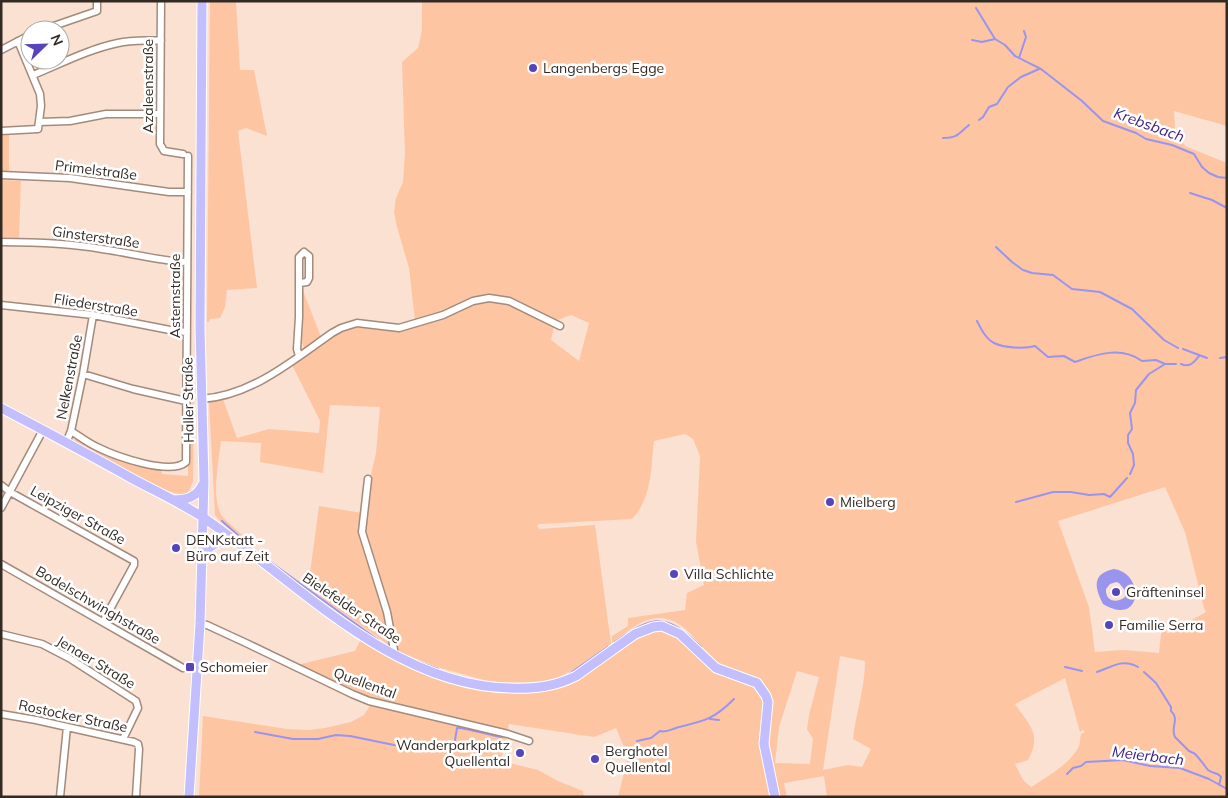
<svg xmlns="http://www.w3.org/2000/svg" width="1228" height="798" viewBox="0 0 1228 798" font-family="Mulish,sans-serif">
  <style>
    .green { fill: #fec5a3; fill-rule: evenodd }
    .water { fill: #9994ee; fill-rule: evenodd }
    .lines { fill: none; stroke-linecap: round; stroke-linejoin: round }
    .stream { stroke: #9994ee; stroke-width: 2 }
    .minor-casing { stroke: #a28b7d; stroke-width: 9 }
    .major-casing { stroke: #fff; stroke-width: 11 }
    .minor { stroke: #fff; stroke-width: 6 }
    .major { stroke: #c3bffe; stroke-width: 9 }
    .poi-dot { fill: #5743ba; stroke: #fff; stroke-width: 2 }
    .labels { text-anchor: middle; stroke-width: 5; stroke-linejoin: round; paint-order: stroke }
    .poi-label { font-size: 14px; fill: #332a24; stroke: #fff; text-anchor: start }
    .street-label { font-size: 14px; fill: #332a24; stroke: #fff }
    .water-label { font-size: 15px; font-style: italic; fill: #382187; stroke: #fff }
  </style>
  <rect width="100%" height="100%" fill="#fae1d2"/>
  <path class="green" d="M210,1h26l4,69h14l13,66 -21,-8 -8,3 19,157 -30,2 -2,17 -5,11 -10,1 -1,3h-2z
    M422,1h805v125l-53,-15 1,18 10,17 42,17v634h-400l-3,-21 -40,7 3,14h-9c-3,-17 -10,-35 -11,-53 -2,-14 5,-36 2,-49 -5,-21 -32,-21 -47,-30 -23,-13 -32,-46 -63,-47 -18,0 -33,15 -47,25v-7l16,-10v-8l57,-8 2,-17 17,-8 -8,-43 4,-86 -7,-17 -8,-5 -31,7c-3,27 -2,57 -22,78l-93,5 -2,2 3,3 55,-4 16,119 -36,25 -18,9 -15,4 -39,1 -19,-3 -47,-13 -40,-16 -89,-63 11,-82 43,7 14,-60 4,-46 -50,-2 -7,68 -63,-11 1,-19 -40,-2c-2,18 -11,61 2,76 8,10 24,19 29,30l-32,-26 -5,-6 -6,-113 14,-3 14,39 32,-9 50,4 1,-12 -28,-56 16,-11 -6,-11 1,-52 20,51 9,-7 20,-8 16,-1 25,4 22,-9 -6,-53 -12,-41 -3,-15 2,-14 7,-16 2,-29 -3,-91 16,-14 4,-18zM571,315l18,8 -10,38 -28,-21 4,-19zM1165,487l20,45 19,76 2,4 -37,21h-2l-1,-8h-4l-3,28 -36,-3 -28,2 -6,-45 -31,-86zM840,656l25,5c0,27 -9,51 -12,78l18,10 -9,18 -14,-2 -25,5zM797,671l22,6 -10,38 -2,14 6,10 -3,25 -35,-1 4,-36zM1065,678l15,54 3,-2 2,2 -4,2c-1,4 -1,9 -2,12 -7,16 -33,32 -48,41l-8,-7 -8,-16 13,-4c14,-26 2,-34 -13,-56z
    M9,135v37h-8v-36z
    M1,180l20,1 -2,57 -18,-1z
    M189,342l5,44 -1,95c-2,5 -3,11 -8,13 -13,5 -95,-44 -111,-53l1,-3 45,23 41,8 1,5 26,2z
    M658,631c24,4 38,23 55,38 12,11 34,7 45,20 11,13 4,29 3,44 -2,21 6,43 11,64h-154l10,-40 -12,-29 -22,9 -85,-13 -8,37 37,9 20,11 25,10 1,6h-385l4,-81 84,13 22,1 16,-2 26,-6 13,-7 7,-11 -74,-39 58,-14 6,-12 106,47 35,6h32l17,-2 14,-5 38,-23 44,-29z"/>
  <path class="water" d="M1114,569c31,4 29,59 -11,35 -8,-16 -12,-30 11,-35zM1116,582l3,1 5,6 1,8c-9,7 -20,4 -19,-8l4,-5z"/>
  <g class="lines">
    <path class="stream" d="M976,8l19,31 10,6 10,11 26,13 41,32 21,20 33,12 10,6 26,6 22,9 8,13 7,6 9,4 9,1
      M972,40l10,2 13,-3
      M1019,58l7,-21 -2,-6
      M979,120l4,-3 6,-10 8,-3 11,-17 13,-10 18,-8
      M943,138c15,0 15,-4 26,-13
      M1190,193l22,7 15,8
      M996,247l16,15 11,8 9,3 21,2 19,14 28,3 32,17 32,31 14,8
      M977,321c4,8 9,18 17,22 10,5 31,6 41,3l13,11 16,-1 11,6c22,-8 46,-16 67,-1l14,-1 9,4
      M1183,349l24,9
      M1220,358l7,-1
      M1181,364c9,4 13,-2 18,-8
      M1130,474l4,-9 -1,-11 -5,-11v-8l4,-6 -2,-16 5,-10 1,-13 13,-16 16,-10h11
      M1016,502l37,-10h18l18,3 15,-1 6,3 17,-19
      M222,521l29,26
      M258,553l120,87
      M615,642c39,-27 50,-30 86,5
      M419,662l19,7
      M1065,667l17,4
      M1097,672c15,-5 26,-14 41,-5
      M1144,672l12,11 15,24v4c9,8 -1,17 4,26 1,1 13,13 14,14 2,1 5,2 6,3 5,5 9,11 13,16 5,4 10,2 13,7l-2,8
      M569,674l39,-27
      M710,719l9,1
      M255,732l38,7h25l18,-4 14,1 44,9 56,3 4,-2 3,-18c5,-1 37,8 45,9
      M637,741l14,-3 9,-7c7,2 11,-2 19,-4 26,-6 35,-8 55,-28
      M1067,774l6,-6 8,-2 5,-4 37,-2 27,6 30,2 29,11 18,10"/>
    <defs>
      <path id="minor" d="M161,1l-1,143 4,7 19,3
        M42,30l55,-19v-10
        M1,50l29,-15
        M33,75c27,-11 56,-26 85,-32 14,-3 28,-2 43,-3
        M39,122l31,-1 36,-7h54
        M1,131l37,-2 3,-23 -1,-12 -22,-53
        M1,175l69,3 99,14h19
        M1,242c34,0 68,1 101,7 29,4 56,12 85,13
        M1,305l92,10 82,16 12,1
        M299,356l-2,-7 2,-32v-60l5,-5 5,4v22l-2,4 -7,1
        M83,374l50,15 53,12
        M201,399c50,-3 91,-38 131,-66l9,-5 16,-5 42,5 44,-13 30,-14 16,-3 20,3 51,25
        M71,431c8,5 17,12 26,16 18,9 73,29 89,15l2,-306
        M66,443l5,-12 12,-57 10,-59
        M368,479l-6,53 25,80 7,38v5
        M1,485l9,7 124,69v4l-31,57
        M1,508l42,-78
        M1,564l182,104
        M200,624l7,1 39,18 106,51 17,7 139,33 21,7
        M1,634l41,10 27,14 67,43 2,7 -15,31
        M1,714l35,6 98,22 4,2 1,5 -3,48
        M60,797l7,-70"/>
      <path id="major" d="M1,408c44,23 87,46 130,70 24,13 50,25 73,40 92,63 188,168 306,170 24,1 44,-1 66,-12l59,-42 18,-7 9,-1 18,8 36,34 41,15 9,13 2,6 -4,42 11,53
        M173,500c14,0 24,-3 30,-16
        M202,557c8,-13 17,-16 31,-16
        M189,797l11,-173 4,-143 -4,-153 2,-327"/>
    </defs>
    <use href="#minor" class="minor-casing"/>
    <use href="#major" class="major-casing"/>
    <use href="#minor" class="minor"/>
    <use href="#major" class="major"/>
  </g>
  <g class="poi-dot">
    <circle cx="533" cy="68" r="5"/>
    <circle cx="830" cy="502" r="5"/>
    <circle cx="176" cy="548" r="5"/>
    <circle cx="674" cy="574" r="5"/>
    <circle cx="1116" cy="592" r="5"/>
    <circle cx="1109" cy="625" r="5"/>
    <rect x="185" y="662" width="10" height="10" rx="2.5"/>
    <circle cx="520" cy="753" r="5"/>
    <circle cx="595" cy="759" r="5"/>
  </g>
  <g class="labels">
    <g class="poi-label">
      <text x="543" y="73">Langenbergs Egge</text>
      <text x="840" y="507">Mielberg</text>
      <text x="186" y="545">DENKstatt -<tspan x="186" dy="16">Büro auf Zeit</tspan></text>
      <text x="684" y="579">Villa Schlichte</text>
      <text x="1126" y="597">Gräfteninsel</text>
      <text x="1119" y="630">Familie Serra</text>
      <text x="200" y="672">Schomeier</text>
      <text x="510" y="750" text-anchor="end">Wanderparkplatz<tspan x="510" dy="16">Quellental</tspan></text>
      <text x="605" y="756">Berghotel<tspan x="605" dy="16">Quellental</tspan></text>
    </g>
    <g class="street-label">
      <text transform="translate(148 86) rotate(-90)" y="5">Azaleenstraße</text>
      <text transform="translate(96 170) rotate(7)" y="5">Primelstraße</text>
      <text transform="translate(96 237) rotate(8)" y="5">Ginsterstraße</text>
      <text transform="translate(175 296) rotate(-90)" y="5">Asternstraße</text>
      <text transform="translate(96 305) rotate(9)" y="5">Fliederstraße</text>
      <text transform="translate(69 377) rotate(-79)" y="5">Nelkenstraße</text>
      <text transform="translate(188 400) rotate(-91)" y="5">Haller Straße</text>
      <text transform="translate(78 515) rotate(29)" y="5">Leipziger Straße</text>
      <text transform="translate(98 605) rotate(30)" y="5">Bodelschwinghstraße</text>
      <text transform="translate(352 608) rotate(34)" y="5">Bielefelder Straße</text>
      <text transform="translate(96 662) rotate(31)" y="5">Jenaer Straße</text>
      <text transform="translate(365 683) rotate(20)" y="5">Quellental</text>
      <text transform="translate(73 716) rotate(12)" y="5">Rostocker Straße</text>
    </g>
    <g class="water-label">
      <text transform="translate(1149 125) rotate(20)" y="5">Krebsbach</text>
      <text transform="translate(1148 756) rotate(7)" y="5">Meierbach</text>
    </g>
  </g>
  <rect width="1228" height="798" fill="none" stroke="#332a24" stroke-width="5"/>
  <g transform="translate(45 45) rotate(67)"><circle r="24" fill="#ffffff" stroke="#adaaa7"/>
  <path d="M0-4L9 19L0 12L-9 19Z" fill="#5743ba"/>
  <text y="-8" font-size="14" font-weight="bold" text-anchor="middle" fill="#332a24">N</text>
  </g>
</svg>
